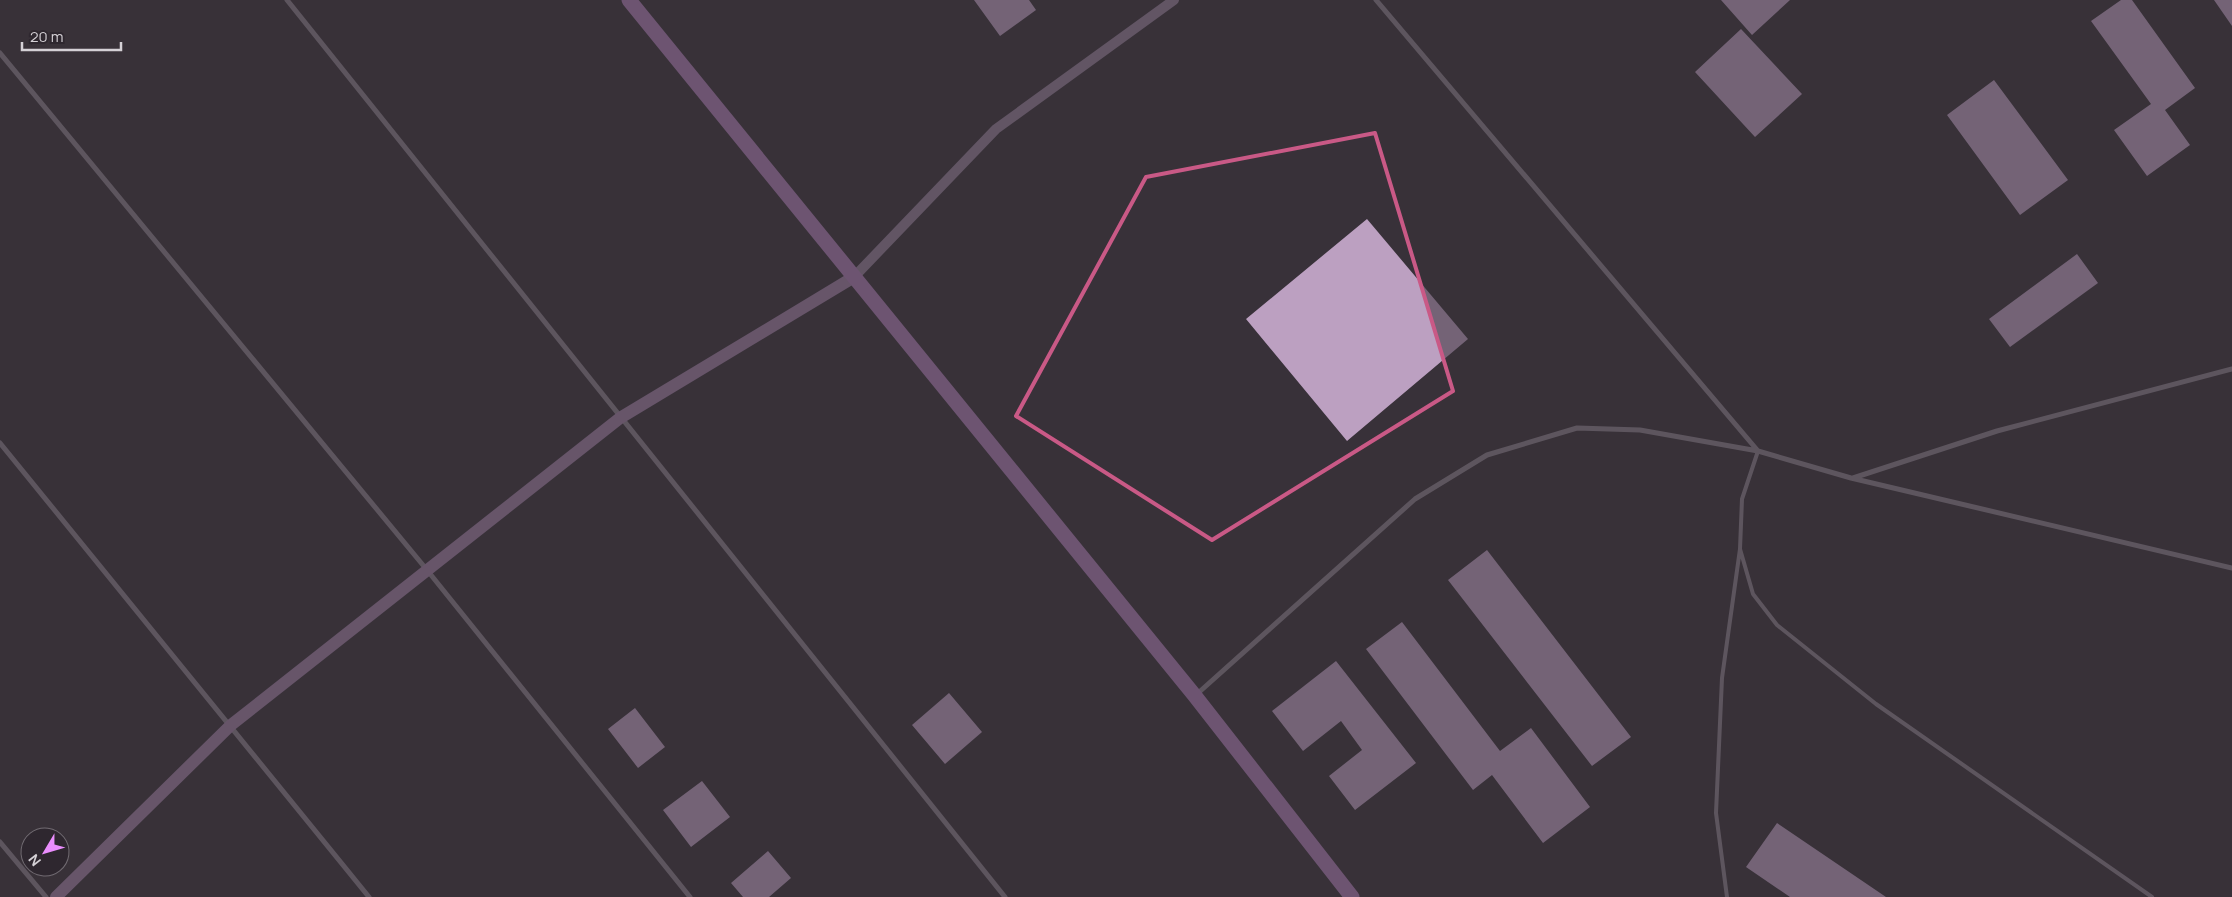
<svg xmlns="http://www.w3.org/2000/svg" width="2232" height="897" viewBox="0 0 2232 897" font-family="Manrope,sans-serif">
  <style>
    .building { fill: #bca0c1 }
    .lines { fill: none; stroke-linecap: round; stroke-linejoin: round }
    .lane { stroke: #8a828c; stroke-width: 4 }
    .street { stroke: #8a828c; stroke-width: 5 }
    .secondary { stroke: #948199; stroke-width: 10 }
    .primary { stroke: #9f80a5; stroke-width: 12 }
    .highway { stroke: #ad7fb6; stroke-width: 15 }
    .marked { fill: none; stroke: #c95986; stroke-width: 4; stroke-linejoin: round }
  </style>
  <rect width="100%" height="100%" fill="#383139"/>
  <path class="building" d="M974,0h55l7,10 -36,26z
    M1721,0h69l-38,35z
    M2121,0h11l63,88 -30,22 25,35 -43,31 -33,-46 37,-26 -60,-83z
    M2214,0h18v26z
    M1741,29l61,65 -47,43 -60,-65z
    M1994,80l74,100 -48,35 -73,-100z
    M1367,219l101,120 -121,102 -101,-122z
    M2077,254l21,29 -88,64 -21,-28z
    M1487,550l144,187 -39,29 -144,-186z
    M1402,622l98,129 31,-23 59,79 -47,36 -51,-68 -19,15 -107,-141z
    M1336,661l80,102 -61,47 -26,-34 33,-26 -21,-29 -38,30 -31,-40z
    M949,693l33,39 -37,32 -33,-39z
    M635,708l30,39 -27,21 -30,-39z
    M702,781l28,36 -39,30 -28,-37z
    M1777,823l109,74h-96l-44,-30z
    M768,851l23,27 -22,19h-26l-12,-14z"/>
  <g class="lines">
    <path class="lane" d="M1740,549l13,45 24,31 99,79 276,193
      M1727,897l-11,-84 6,-135 18,-129 2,-50 16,-48"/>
    <path class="street" d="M287,0l718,897
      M1376,0l382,451
      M0,53l427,517 263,327
      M0,443l369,454
      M1853,478l144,-47 235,-62
      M1197,694l218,-195 72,-44 90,-27 63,2 118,21 93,27 381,90
      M0,842l46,55"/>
    <path class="secondary" d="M854,277l142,-148 178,-129"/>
    <path class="primary" d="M56,897l175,-172 389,-307 234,-141"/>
    <path class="highway" d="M629,0l566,696 157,201"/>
  </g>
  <path d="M0 0H2232V897H0ZM1375,133l78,258 -241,149 -196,-124 130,-239z" fill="#383139" fill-opacity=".55" fill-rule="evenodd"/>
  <path class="marked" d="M1375,133l78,258 -241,149 -196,-124 130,-239z"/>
  <g transform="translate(45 852) rotate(232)"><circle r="24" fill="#2e272f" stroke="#716b72"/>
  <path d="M0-4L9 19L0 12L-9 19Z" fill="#ea8dfd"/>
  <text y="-8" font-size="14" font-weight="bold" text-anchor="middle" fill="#d5d1d6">N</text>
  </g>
  <path d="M22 42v8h99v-8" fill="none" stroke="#d5d1d6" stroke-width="2.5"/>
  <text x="30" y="42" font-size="15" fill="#d5d1d6" stroke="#2e272f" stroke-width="4" paint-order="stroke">20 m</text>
</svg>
